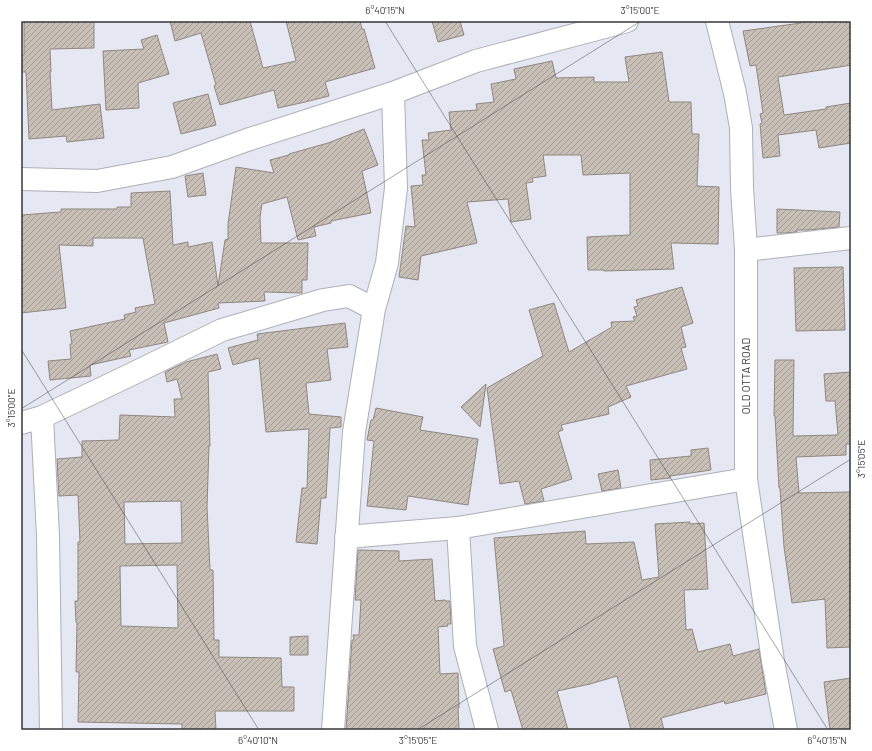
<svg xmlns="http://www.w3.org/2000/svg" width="872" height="751" viewBox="0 0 872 751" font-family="Barlow,sans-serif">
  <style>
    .building { fill: url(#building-hatch); stroke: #90877f; fill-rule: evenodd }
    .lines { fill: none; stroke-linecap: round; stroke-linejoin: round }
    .minor-casing { stroke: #adafba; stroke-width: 24 }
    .minor { stroke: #fff; stroke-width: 22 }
    .ticks { fill: none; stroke: #36373b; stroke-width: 1; stroke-opacity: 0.45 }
    .labels { text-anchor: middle; stroke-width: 3.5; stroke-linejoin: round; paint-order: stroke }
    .street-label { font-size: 11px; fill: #36373b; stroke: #fff }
    .neatline { fill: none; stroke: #36373b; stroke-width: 1.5 }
    .ticks-label { font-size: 10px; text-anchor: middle; fill: #36373b }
  </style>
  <defs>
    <pattern id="building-hatch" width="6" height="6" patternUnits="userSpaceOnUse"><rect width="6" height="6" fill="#c8bfb6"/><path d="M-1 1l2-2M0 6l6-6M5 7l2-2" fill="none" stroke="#a39c95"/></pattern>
  </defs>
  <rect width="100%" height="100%" fill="#e5e7f3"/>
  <path class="building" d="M24,21h70v27l-44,1 1,23h-1l2,38 48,-6 4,34 -37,4 -1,-6 -37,3 -3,-67h-5v-17h3z
    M170,21h80l13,47 33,-7 -10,-40h74l2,8h2l11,39 -50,14 4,14 -24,6 -27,6 -4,-18 -54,15 -6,-19 2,-1 -15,-52 -26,8z
    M432,21h28l4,14 -26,7z
    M801,21h50v44l-73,12 6,38 42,-6v-2l25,-4v40l-32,5 -3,-18 -38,5 2,21 -17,2 -3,-34 2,-1 -2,-9 3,-1 -7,-48 -6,1 -7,-35 58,-8z
    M157,35l12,39 -31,9 1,25 -33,2 -3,-59 41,-2 -3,-9z
    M662,52l7,50h22l1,32h7l-2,52 22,1 -1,57 -47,-1 3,26 -70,2v-1h-16l-1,-33 43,-2v-62l-47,2 -2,-20h-38l3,21 -14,2 1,4 -7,1 5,36 -20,3 -3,-23 -41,3 10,41 -56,13 -3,24 -19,-3 7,-51 9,1 -4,-41 12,-1 -1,-10h4l-4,-35h7l-1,-7 23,-3 -2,-18 28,-2 -1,-6 18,-2 -3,-18 25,-5 -2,-10 38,-8 4,17 38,-1v5h35l-4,-25z
    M208,94l8,31 -35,9 -8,-31z
    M364,129l14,36 -16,6 9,42 -40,8v2l-17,4 2,9 -18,4 -11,-43 -25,7 -2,13 1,26h47l-1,37h-5v13l-38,-1 1,9 -47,2 1,5 -55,15 4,19 -39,8 2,6 -41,9 1,11 -41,4 -2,-19 23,-2 -1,-15h2l-2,-13 55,-12 -1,-4 12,-3 -1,-4 20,-4 -12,-66h-50v8l-34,-1 7,63 -45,5v-98l40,-3v-3h56v-2h14v-14l39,-2 3,54 15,-3v5l24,-5 6,44 7,-46 3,-1v-15l8,-57 38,6 -4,-13 19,-5v-1l39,-11z
    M203,173l3,22 -18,2 -3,-21z
    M777,209l63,3 -1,15 -31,3h-11v2l-11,1h-9z
    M843,267l2,63 -49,1 -2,-63z
    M682,287l11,36 -12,4 5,20 -5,1 6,21 -61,17 5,11 -23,10 1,7 -48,11 2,5 -5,2 14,47 -31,10 3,12 -19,3 -6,-23 -19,3 -13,-96 56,-32 -14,-46 25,-7 15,49 43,-25 -1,-5 24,-1 -2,-4 4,-1 -3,-9 4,-1 -2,-6z
    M345,323l3,24 -21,2 4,31 -25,3 3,31 32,3v10l-11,1 -4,70h-5l-4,46 -21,-2 6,-54h5l2,-59 -43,3 -7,-74 -26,7 -5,-17 30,-8 -1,-6z
    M217,354l4,15 -13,3 2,74h-1l-2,61 3,63h3l1,70h5v17l62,1 1,29h12v24h-79l1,19h-34v-6l-104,-2 1,-50h-3l1,-50h-1l-1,-21h3v-59h2l-2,-47 -19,1 -2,-37 25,-2v-16l37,-1 1,-25 55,2 -1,-18h8l-5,-20 -10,3 -2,-10 21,-10zM181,501l1,42 -57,1 -1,-42zM177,565l1,63 -57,-2 -1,-60z
    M775,360h19l-1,76 45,-1 -3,-34h-9l-2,-27 27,-2v72h-5v11l-50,2 3,36 52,-1v155l-24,1 -2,-49 -33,4 -8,-56 -4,-59h-1l-4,-72h-1z
    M486,384l-6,43 -19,-20z
    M376,408l47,9 -3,13 58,9 -10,66 -60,-9 -2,14 -39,-4 7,-65 -7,-1 4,-20h2z
    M708,448l3,22 -41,6v2l-19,2 -1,-20 41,-4v-6z
    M618,470l3,18 -19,3 -4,-17z
    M690,522v2l14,-1 4,66 -24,1 2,40 6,-1 6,23 32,-8 3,12 26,-7 7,45 -41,10 -1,-3 -63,17 3,12h-33l-14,-54 -27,8 -33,7 11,39h-45l-12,-40 -6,2 -12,-43 11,-3 -10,-108 91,-7 1,13 48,-2 8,38 17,-3 -4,-53z
    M358,550l41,1v10l33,-2 3,42 10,-1v1h5l1,23h-4l1,2 -10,1 2,47 18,-1 1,35h-1l1,22h-113l6,-90h2l-1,-5h6l2,-35h-6z
    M308,636v19h-18v-18z
    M851,678v52h-21l-6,-48z"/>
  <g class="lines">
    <defs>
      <path id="minor" d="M717,21l18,72 6,35 1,60 4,62v229l27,182 13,69
        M21,179l76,2 75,-14 75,-27 146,-47 83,-32 151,-40
        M746,250l105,-12
        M42,417l6,119 3,194
        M21,423l21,-6 88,-42 92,-45 101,-30 26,-4 25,13
        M458,528l7,118 22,84
        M346,537l112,-9 288,-49
        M333,730l21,-298 20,-123 13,-46 9,-75 -3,-95"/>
    </defs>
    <use href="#minor" class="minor-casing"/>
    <use href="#minor" class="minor"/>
  </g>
  <path class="ticks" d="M385,21l443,709M21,349l238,381M21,409l620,-388M417,730l434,-271"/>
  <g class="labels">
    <g class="street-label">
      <text transform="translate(746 376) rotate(-90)" y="4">OLD OTTA ROAD</text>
    </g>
  </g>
  <rect width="872" height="751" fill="none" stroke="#ffffff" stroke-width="44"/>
  <rect x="22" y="22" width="828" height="707" class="neatline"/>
  <g class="ticks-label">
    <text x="385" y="14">6°40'15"N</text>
    <text x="640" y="14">3°15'00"E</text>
    <text transform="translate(11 408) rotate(-90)" y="4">3°15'00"E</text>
    <text transform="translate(861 459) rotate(-90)" y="4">3°15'05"E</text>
    <text x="258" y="744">6°40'10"N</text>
    <text x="418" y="744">3°15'05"E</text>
    <text x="827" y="744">6°40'15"N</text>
  </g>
</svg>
